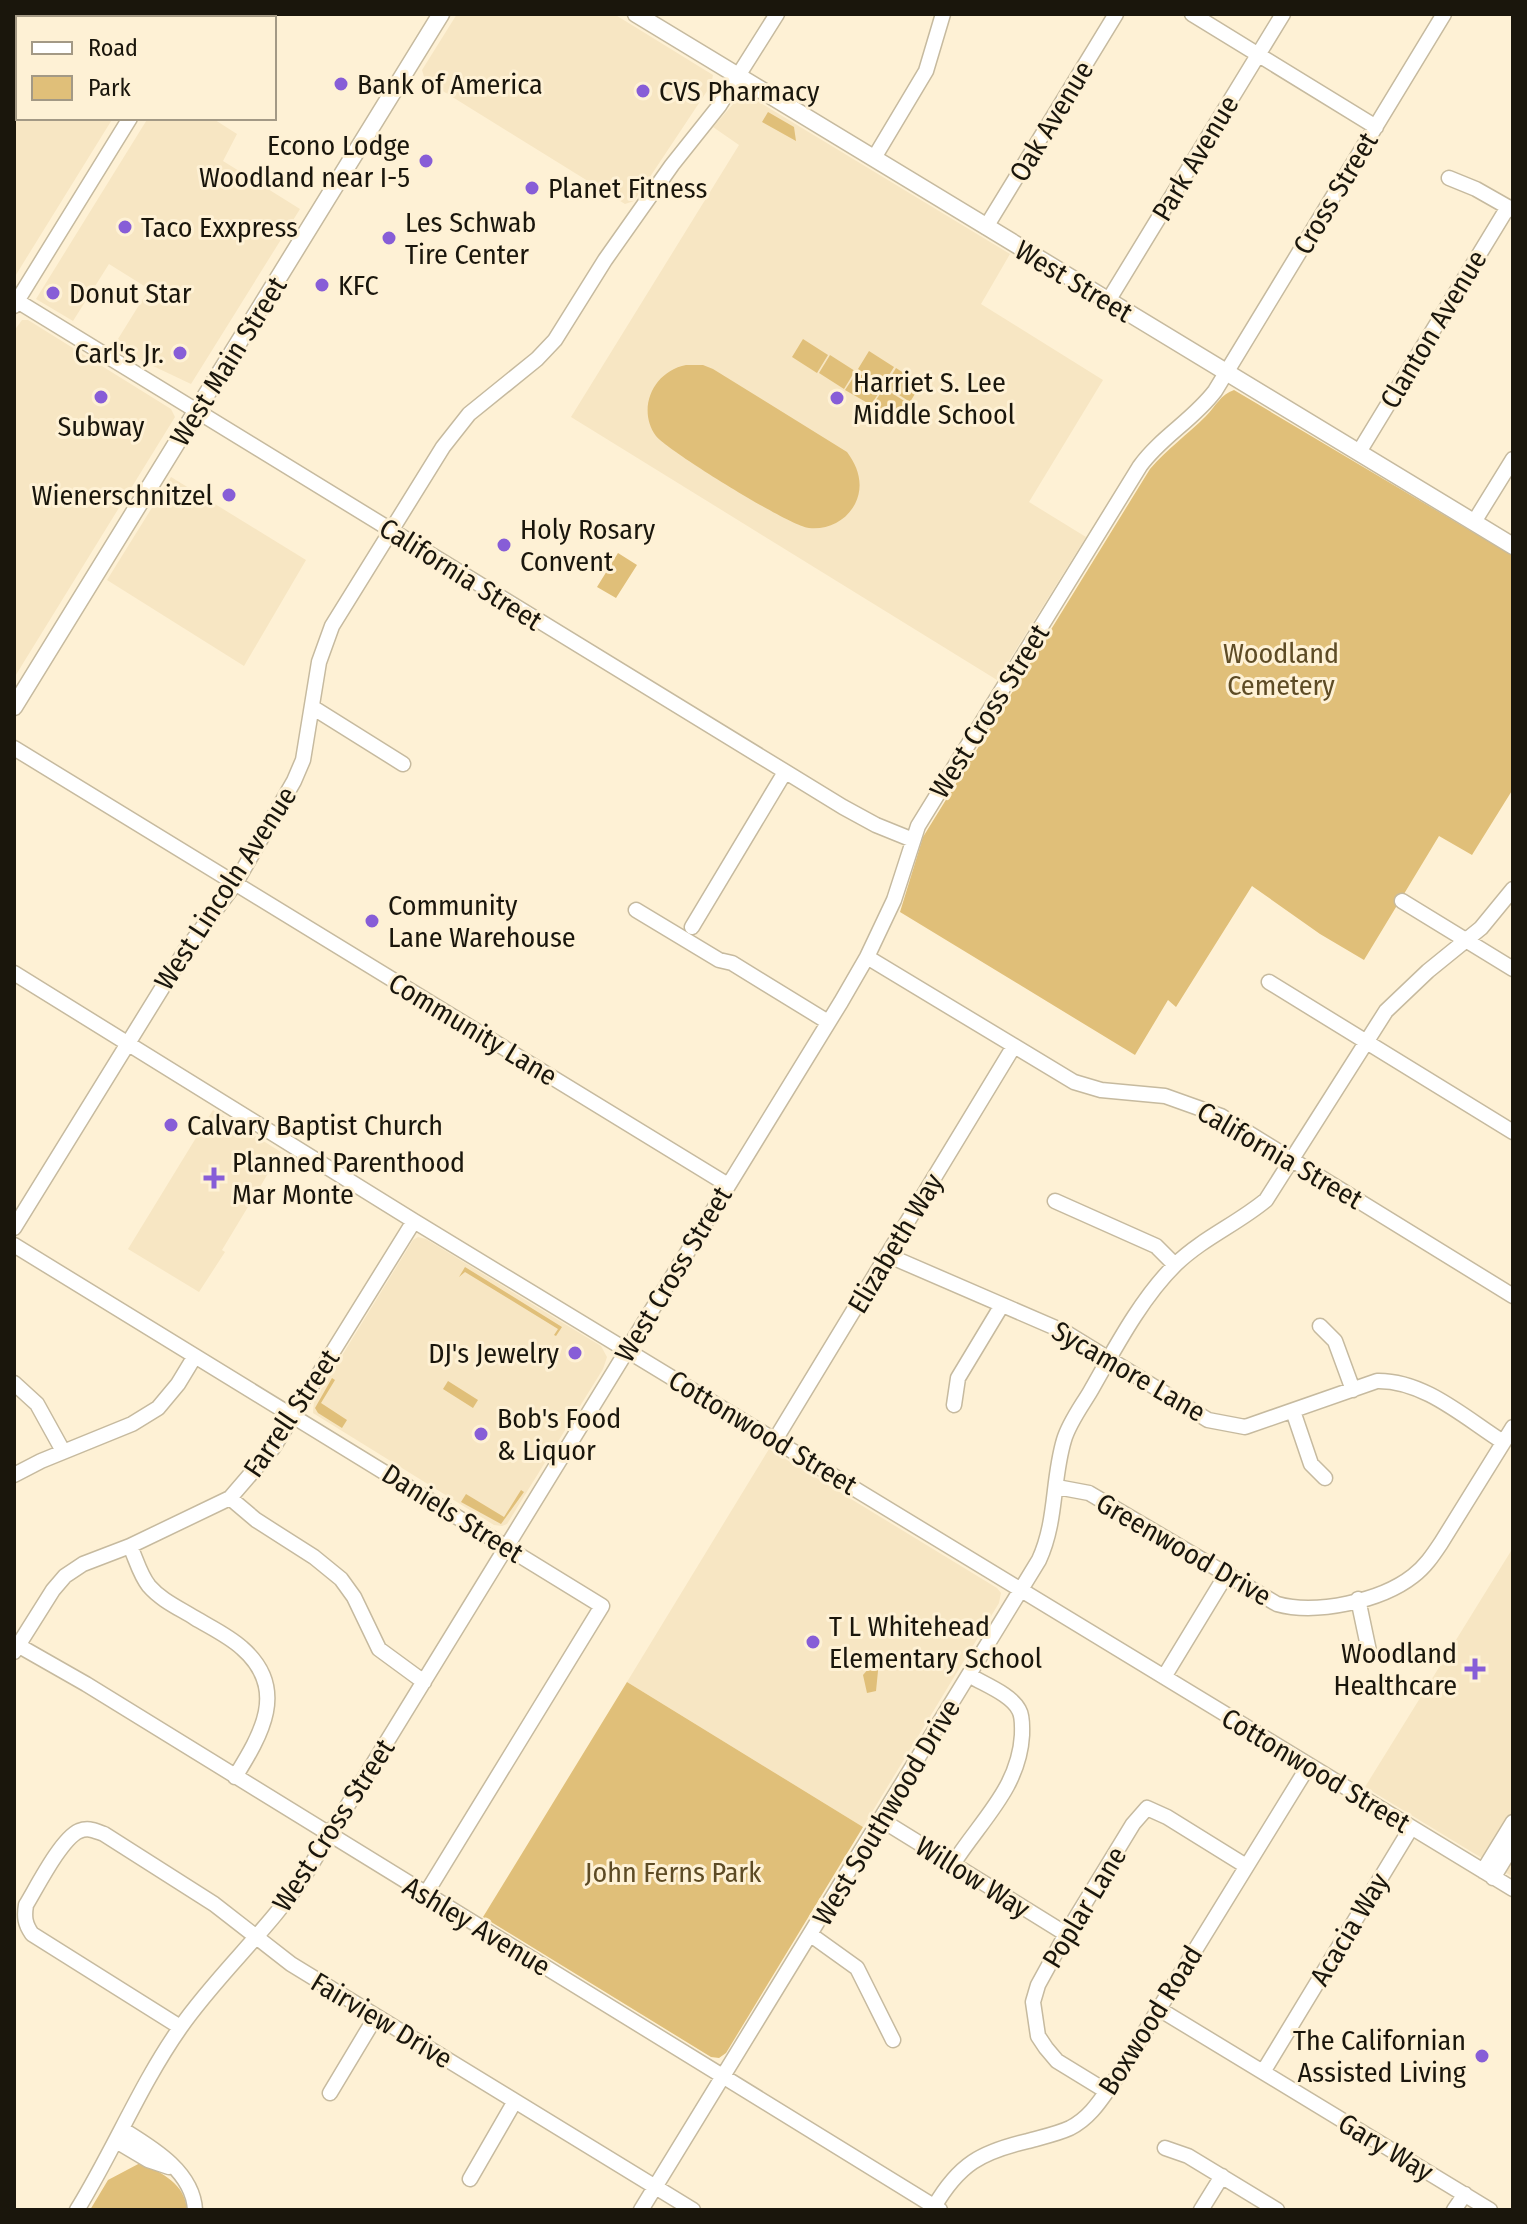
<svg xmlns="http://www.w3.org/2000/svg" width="1527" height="2224" viewBox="0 0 1527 2224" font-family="'Fira Sans Condensed',sans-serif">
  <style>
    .built { fill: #f7e6c3 }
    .green { fill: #e0bf79 }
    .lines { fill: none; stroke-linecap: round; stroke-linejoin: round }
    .minor-casing { stroke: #c6ba9f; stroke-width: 17 }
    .major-casing { stroke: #c6ba9f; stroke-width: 19 }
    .minor { stroke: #fff; stroke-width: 14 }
    .major { stroke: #fff; stroke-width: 16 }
    .poi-dot { fill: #875dd7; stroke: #fef1d5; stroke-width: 3 }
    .labels { text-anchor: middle; stroke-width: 6; stroke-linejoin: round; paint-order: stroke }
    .poi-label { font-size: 28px; fill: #1a160c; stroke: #fef1d5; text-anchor: start }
    .street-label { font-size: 28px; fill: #1a160c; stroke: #fef1d5 }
    .park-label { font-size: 28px; fill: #5d4b25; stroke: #fef1d5 }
  </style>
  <rect width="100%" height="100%" fill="#fef1d5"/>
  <path class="built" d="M14,14h164l-3,4h-157v100h95l-99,160z
    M457,14h157l99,61 -2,10 -77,116 -9,3 -200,-124 -3,-10z
    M741,95l8,1 261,158 -29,50 122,76 -74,122 57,35 -89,143 -426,-263 168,-272 -26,-18z
    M148,118h64l25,16 -14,27 77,48 -109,175 -78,-37 36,-58 -40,-25 -36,57 -37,-22z
    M22,320h6l143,89 4,8 -161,261v-347z
    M171,477l135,83 -62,106 -137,-86z
    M213,1110l68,42 -59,98 3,2 -26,40 -71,-43z
    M418,1237l8,2 175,107 6,11 -4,12 -80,129 -16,26 -5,2 -8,-1 -181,-112 1,-12 99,-161z
    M769,1449l228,139 4,5 -2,10 -136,224 -236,-145z
    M1511,1551l2,1v325l-148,-90z"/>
  <path class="green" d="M768,112l26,15 2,14 -34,-19z
    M803,339l25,16 -11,18 -25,-16z
    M869,351l25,16 -11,18 -25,-16z
    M830,355l25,16 -11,18 -25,-16z
    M686,365h17l10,4 134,83c12,16 17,34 8,52 -9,17 -27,26 -46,24 -18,-1 -141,-77 -153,-92 -20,-28 -2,-65 30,-71z
    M896,368l25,16 -11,18 -25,-16z
    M857,372l25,16 -11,17 -26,-15z
    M884,388l25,16 -11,18 -26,-16z
    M1234,390l279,166v233l-41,66 -33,-19 -75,124 -44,-26 -68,-48 -76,121 -8,-7 -33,55 -235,-143 23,-75 227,-368c17,-20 37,-34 56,-53 9,-9 15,-22 28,-26z
    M618,553l19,12 -21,33 -19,-11z
    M465,1267l97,60 -6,9 -2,-1 4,-6 -93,-57 -6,5z
    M332,1378l3,2 -14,23 26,17 -5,8 -24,-15 -3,-5z
    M448,1381l30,19 -5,8 -30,-19z
    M521,1490l3,2 -23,32 -40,-22 5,-8 38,23z
    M866,1656l13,5 -3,30 -9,2 -4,-18 6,-7z
    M627,1682l236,145 -137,226 -7,5 -8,-1 -228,-140z
    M142,2162c21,13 43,21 45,48h-97l18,-30z"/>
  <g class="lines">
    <defs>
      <path id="minor" d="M1192,14l184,113
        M192,18l2,-4
        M874,158l52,-87 17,-57
        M1449,178l27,11 37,21
        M986,227l130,-213
        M14,299l829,508 33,18 37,15
        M1108,301l175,-287
        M14,306l116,-188
        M1359,452l149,-245
        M1474,522l39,-63
        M312,707l91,57
        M14,748l714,437
        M1402,901l111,68
        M636,910l83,50 13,3 96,59
        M692,927l93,-155
        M867,957l207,125 27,8 64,6 56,20 292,180
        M14,973l400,248 1099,668
        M1269,982l244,150
        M1055,1201l101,45 19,19
        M14,1228l171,-277 50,-67 59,-103 9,-21 16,-98 13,-36 111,-179 26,-33 68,-55 18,-19 50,-80 67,-95 47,-59 58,-92
        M14,1245l588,361 -177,289
        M887,1255l178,77 143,88 37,7 132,-46c47,-1 88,37 126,61
        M1320,1326l15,15 18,49
        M14,1383l23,21 26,47
        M954,1405l4,-27 44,-73
        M1293,1411l18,53 14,14
        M775,1440l239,-394
        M14,1475l27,-14 91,-37 26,-16 20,-24 17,-28
        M1057,1487l32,6 188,111c39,11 104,-3 136,-28 12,-9 20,-21 28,-33l72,-116
        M230,1498l26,22 58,37 27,22 13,18 25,52 45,33
        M130,1546c6,13 10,29 19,40 12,14 30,22 46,32 15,9 34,18 47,30 47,41 19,87 -7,129
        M1358,1599l11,52
        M14,1643l72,41 854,526
        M14,1652l39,-62 12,-14 18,-12 47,-18 100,-48 43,-50 141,-227
        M1164,1677l62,-102
        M880,1819l186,115
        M953,1864c28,-44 66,-76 69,-129 0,-8 1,-18 -3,-25 -8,-16 -36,-26 -50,-35
        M1483,1871l30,-49
        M1493,1878l20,-33
        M811,1935l46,33 36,72
        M1159,2009l331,201
        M180,2027l-148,-93c-7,-10 -8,-17 -6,-29 11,-18 35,-66 53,-74 10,-4 16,0 25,3l110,70 77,60 402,246
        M1263,2072l148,-244
        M1106,2091l-49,-30 -11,-13 -8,-12 -5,-34 5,-17 28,-51 67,-110 14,-16 20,9 79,49
        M330,2093l45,-75
        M122,2129c29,18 71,42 73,81
        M116,2141l32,19 21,7
        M1165,2148l23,8 89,54
        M470,2179l45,-78
        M934,2207c25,-43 47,-55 94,-66 14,-4 29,-7 42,-13 22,-11 33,-32 47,-51l192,-312
        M77,2210c37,-60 63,-125 103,-182 39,-56 91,-100 128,-158l533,-868 26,-45 27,-57 24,-74 222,-360c21,-29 53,-46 75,-75l229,-377
        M641,2210l398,-650c18,-39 13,-80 25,-120 5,-17 17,-33 26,-48 24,-42 51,-94 86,-128 27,-26 61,-40 90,-64l120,-189 42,-40 53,-43 32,-39
        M1201,2210l21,-34
        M1454,2210l11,-16"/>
      <path id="major" d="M636,14l877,532
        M14,707l427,-693"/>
    </defs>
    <use href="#minor" class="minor-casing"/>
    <use href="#major" class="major-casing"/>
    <use href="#minor" class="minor"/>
    <use href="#major" class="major"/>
  </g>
  <g class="poi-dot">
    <circle cx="341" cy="84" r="8"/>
    <circle cx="643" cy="91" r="8"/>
    <circle cx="426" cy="161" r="8"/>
    <circle cx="532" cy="188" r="8"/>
    <circle cx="125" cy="227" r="8"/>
    <circle cx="389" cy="238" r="8"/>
    <circle cx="322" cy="285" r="8"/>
    <circle cx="53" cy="293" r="8"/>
    <circle cx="180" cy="353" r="8"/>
    <circle cx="101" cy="397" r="8"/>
    <circle cx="837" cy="398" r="8"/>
    <circle cx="229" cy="495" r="8"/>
    <circle cx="504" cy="545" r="8"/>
    <circle cx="372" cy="921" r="8"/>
    <circle cx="171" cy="1125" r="8"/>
    <path d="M210 1166h8v8h8v8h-8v8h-8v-8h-8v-8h8z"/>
    <circle cx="575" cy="1353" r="8"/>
    <circle cx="481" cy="1434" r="8"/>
    <circle cx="813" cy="1642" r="8"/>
    <path d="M1471 1657h8v8h8v8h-8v8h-8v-8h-8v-8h8z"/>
    <circle cx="1482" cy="2056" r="8"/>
  </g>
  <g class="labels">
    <g class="poi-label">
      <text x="357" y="94">Bank of America</text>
      <text x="659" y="101">CVS Pharmacy</text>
      <text x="410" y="155" text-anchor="end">Econo Lodge<tspan x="410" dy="32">Woodland near I-5</tspan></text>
      <text x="548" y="198">Planet Fitness</text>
      <text x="405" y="232">Les Schwab<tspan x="405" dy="32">Tire Center</tspan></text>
      <text x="141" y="237">Taco Exxpress</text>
      <text x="338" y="295">KFC</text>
      <text x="69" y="303">Donut Star</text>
      <text x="164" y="363" text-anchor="end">Carl's Jr.</text>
      <text x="853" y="392">Harriet S. Lee<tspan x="853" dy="32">Middle School</tspan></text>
      <text x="101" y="436" text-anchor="middle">Subway</text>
      <text x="213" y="505" text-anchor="end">Wienerschnitzel</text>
      <text x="520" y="539">Holy Rosary<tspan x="520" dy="32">Convent</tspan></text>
      <text x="388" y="915">Community<tspan x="388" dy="32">Lane Warehouse</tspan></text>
      <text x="187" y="1135">Calvary Baptist Church</text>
      <text x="232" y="1172">Planned Parenthood<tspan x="232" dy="32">Mar Monte</tspan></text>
      <text x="559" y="1363" text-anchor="end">DJ's Jewelry</text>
      <text x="497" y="1428">Bob's Food<tspan x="497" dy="32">&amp; Liquor</tspan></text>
      <text x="829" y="1636">T L Whitehead<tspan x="829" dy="32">Elementary School</tspan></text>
      <text x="1457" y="1663" text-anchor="end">Woodland<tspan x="1457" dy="32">Healthcare</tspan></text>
      <text x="1466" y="2050" text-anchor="end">The Californian<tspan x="1466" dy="32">Assisted Living</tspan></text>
    </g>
    <g class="street-label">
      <text transform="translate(1051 121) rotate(-59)" y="10">Oak Avenue</text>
      <text transform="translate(1195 158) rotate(-59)" y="10">Park Avenue</text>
      <text transform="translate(1335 193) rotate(-59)" y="10">Cross Street</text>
      <text transform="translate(1074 281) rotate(31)" y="10">West Street</text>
      <text transform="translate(1433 329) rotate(-59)" y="10">Clanton Avenue</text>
      <text transform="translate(228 361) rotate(-58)" y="10">West Main Street</text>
      <text transform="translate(461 574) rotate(32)" y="10">California Street</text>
      <text transform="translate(989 711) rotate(-58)" y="10">West Cross Street</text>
      <text transform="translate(225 888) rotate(-57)" y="10">West Lincoln Avenue</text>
      <text transform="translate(473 1029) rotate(31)" y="10">Community Lane</text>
      <text transform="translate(1280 1155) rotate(30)" y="10">California Street</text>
      <text transform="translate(895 1243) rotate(-59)" y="10">Elizabeth Way</text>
      <text transform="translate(673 1274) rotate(-59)" y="10">West Cross Street</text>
      <text transform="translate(1129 1371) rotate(30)" y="10">Sycamore Lane</text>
      <text transform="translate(291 1413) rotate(-56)" y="10">Farrell Street</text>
      <text transform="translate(763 1432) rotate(31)" y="10">Cottonwood Street</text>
      <text transform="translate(453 1513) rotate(32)" y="10">Daniels Street</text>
      <text transform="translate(1184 1549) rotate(30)" y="10">Greenwood Drive</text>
      <text transform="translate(1316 1770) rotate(31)" y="10">Cottonwood Street</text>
      <text transform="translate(886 1812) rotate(-59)" y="10">West Southwood Drive</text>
      <text transform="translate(333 1825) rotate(-57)" y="10">West Cross Street</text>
      <text transform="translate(973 1877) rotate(32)" y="10">Willow Way</text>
      <text transform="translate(1084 1907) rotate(-59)" y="10">Poplar Lane</text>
      <text transform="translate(477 1926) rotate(31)" y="10">Ashley Avenue</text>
      <text transform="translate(1349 1929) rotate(-59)" y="10">Acacia Way</text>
      <text transform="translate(382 2020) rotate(31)" y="10">Fairview Drive</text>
      <text transform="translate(1150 2020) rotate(-58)" y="10">Boxwood Road</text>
      <text transform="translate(1386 2147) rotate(31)" y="10">Gary Way</text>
    </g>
    <g class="park-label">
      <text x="1281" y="663">Woodland<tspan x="1281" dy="32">Cemetery</tspan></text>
      <text x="673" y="1882">John Ferns Park</text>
    </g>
  </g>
  <rect width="1527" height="2224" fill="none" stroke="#1a160c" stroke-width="32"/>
  <rect x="16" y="16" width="260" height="104" fill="#fef1d5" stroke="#a39985" stroke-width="2"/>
  <rect x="32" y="42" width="40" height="12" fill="#ffffff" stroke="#a39985" stroke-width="2"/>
  <text x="88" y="56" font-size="24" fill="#1a160c">Road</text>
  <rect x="32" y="76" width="40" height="24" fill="#e0bf79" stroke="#a39985" stroke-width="2"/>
  <text x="88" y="96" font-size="24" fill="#1a160c">Park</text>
</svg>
